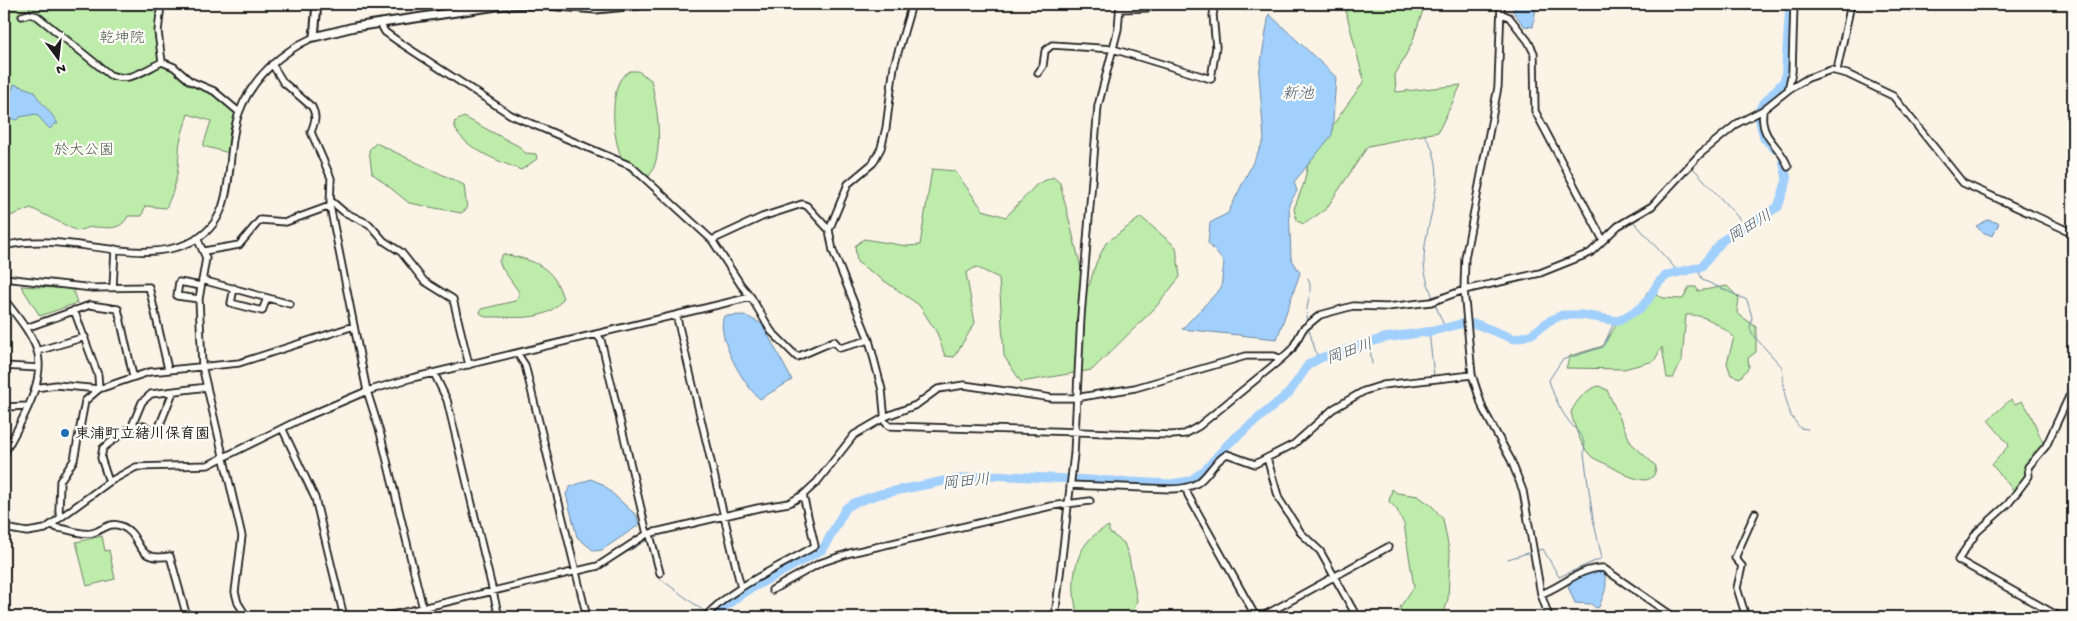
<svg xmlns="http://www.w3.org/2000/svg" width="2077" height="621" viewBox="0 0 2077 621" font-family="'Gochi Hand','Klee One',sans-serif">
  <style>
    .green { fill: #bdecab; stroke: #6c8464 }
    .water { fill: #a2d0fd; stroke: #6c88a3 }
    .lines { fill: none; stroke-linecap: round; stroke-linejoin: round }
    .stream { stroke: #6c88a3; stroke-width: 1 }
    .river { stroke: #a2d0fd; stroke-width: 9 }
    .minor-casing { stroke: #1c1c1c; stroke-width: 9 }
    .major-casing { stroke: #1c1c1c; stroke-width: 11 }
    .minor { stroke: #fdfcf7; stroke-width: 5.5 }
    .major { stroke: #fdfcf7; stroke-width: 7 }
    .poi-dot { fill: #1f6fb2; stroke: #fdfcf7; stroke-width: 2 }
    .labels { text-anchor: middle; stroke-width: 4.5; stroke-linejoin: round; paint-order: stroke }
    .park-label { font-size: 15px; fill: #4c5a47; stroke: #fdfcf7 }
    .poi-label { font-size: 15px; font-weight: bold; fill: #1c1c1c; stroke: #fdfcf7; text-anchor: start }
    .water-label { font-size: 16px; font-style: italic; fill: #4b5b6b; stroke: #fdfcf7 }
  </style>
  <rect width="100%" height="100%" fill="#faf3e6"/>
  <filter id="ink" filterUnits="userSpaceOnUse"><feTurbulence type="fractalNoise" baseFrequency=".02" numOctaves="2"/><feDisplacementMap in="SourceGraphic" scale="10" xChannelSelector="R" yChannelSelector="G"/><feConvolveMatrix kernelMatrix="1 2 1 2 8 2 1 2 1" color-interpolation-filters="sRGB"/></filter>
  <g filter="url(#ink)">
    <path class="green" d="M4,4h25l1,8 81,65c20,7 32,-4 50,-14l10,5 10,11 32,16 24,18 -8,40 -26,-7 8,-25 -23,-7c-3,12 -9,25 -9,38 -1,23 -3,35 -13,56l-21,-2 -3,10h-14c-8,16 -21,11 -35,11 -5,0 -11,3 -16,4l-46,-23 -21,8 -6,-1 2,-12 -2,-1z
      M31,4h126l-2,30 4,27 -31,15 -15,-3 -83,-63z
      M1344,4h73l7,3 -12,36 -17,32 1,17 65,-7 -23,47 -70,14 -42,63 -22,15 -7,-3 -3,-12 10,-26 5,-24 55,-78z
      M630,71h8l13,9c6,26 16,80 -6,101 -32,-7 -37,-74 -26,-99 2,-5 7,-8 11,-11z
      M464,117l56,30 5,6 11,1 1,5 -16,11c-20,-8 -65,-24 -67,-48z
      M376,143l88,42 3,24 -6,4 -52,-10 -37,-30 -3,-23z
      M932,169l23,2 28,39 23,7 31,-33 16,-7 7,6 25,101 4,2 7,-23 10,-20 35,-26 35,30 4,30 -25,31 -63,62 -71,12 -17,-26 -5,-78 -23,-11 -10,6 9,50 -21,34 -9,-1 -8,-23 -18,-28 -62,-43 -2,-16 9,-7 43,7 13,-1z
      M503,254c31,6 51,12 60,45 -18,25 -49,17 -77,18l-6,-4 1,-4 34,-8 4,-5v-4l-17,-24 -3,-7z
      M21,286l52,3 4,14 -37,13z
      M1727,286l12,12 -2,15 19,14v25l-8,6 1,9 -9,11 -9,-3 -4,-12 7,-26c-15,-12 -28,-23 -48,-22l-4,45 -9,18h-6l-5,-31 -8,14 -30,8 -58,-1 4,-12 33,-10 13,-21 22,-12 9,-21 17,6 19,1 6,-12h7l2,4z
      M1599,386l8,4 24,53 25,23c-1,28 -35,6 -46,0 -7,-4 -16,-6 -21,-12 -9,-10 -15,-29 -18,-42 6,-12 15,-23 28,-26z
      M2011,399l4,5 7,-3c10,12 15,30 22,44l-18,21 -1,14 -10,12 -23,-27 17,-20 -21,-25z
      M1392,489l5,4 21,3 14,10 11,13 7,36 -2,44 -5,18 -41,-1 -2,-9 14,-20 -10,-63 -8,-16 -7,-6z
      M1109,526v6l15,11 5,14 8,43 -5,17h-54c-9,-34 -6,-75 31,-91z
      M102,536l3,15 4,-1 6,29 -28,7 -11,-44z"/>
    <path class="water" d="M1522,4h12l2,3 -3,20 -9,-1 -12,-16z
      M1269,14l67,63 -4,58 -38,47 3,9 -8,13 2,54 9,15 -23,66 -95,-10 39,-41 3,-26 -16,-19 2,-20 18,-10 36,-73 -5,-66z
      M14,84l20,7c6,13 17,20 24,33h-4l-4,5 -14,-15 -16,3 -2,3 -11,-2 -3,-8v-20l9,-1z
      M1988,220l11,3 -6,13 -11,-4 -6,-6z
      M744,315l18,9 30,56 -32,19c-16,-13 -45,-63 -36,-83z
      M591,479l11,5 35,32 2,9 -37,25 -8,1 -17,-14 -11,-43 4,-7z
      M1603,572c7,12 0,24 -4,35l-3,1 -5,-4 -16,-1 -7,-16c6,-11 23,-16 35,-15z"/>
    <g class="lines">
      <path class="stream" d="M1424,134c30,42 -2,87 0,131 1,11 5,22 9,33
        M1693,168l53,58
        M1634,222l40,45 2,5
        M1697,269l6,11 44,20 5,17 -2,11 2,6 30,33 3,29 6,20 9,12 8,1
        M1435,304l10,24
        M1307,323c-4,-14 8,-32 1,-45
        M1308,327l10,32
        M1429,332l5,44
        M1342,350l2,5 26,-7 2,16
        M1535,551l8,-2 16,28 43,-19 -9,-39 -9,-65c3,-19 -8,-22 -16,-34 -8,-10 -16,-28 -19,-40l13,-20 41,-13 11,-25
        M1508,559l23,-7
        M597,570l52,-31
        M657,572l1,5 47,35"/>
      <path class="river" d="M1775,149l-11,-11 -6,-25 5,-9 22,-24 5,-76
        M712,617l29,-23 82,-45 23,-41 10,-6 24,-8 64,-13 46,-6 181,9 19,-3 16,-12 23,-26 60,-50 19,-28 12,-7 64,-20 49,-7 27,-7h16l38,15 18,-5 17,-13 13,-6h20l36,6 23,-13 6,-7 12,-19 8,-7 34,-8 22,-27 55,-33 9,-27 -4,-21"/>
      <defs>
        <path id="minor" d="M161,4l-3,28 4,30
          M912,4l-18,62 -8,62 -5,20 -8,15 -25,21 -19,46 4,21 36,89 13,50 3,32 4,4 282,9 14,-1 14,-8 82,-67 11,-10 11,-20 17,-14 33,-9 34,1 44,-5 33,-12 76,-17 50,-20 28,-27 34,-20 48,-52 38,-31 25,-13 25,-20 20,-12 23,-8 16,4 46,22 70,87 110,50
          M1501,4l-3,83 -33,171 -1,32 8,85 11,34 28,51 12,31 18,103 8,23
          M1120,9l28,-1 7,-4
          M1502,14l7,3 19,24 6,12 1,58 68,129
          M22,16l7,-2 8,2 73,59c20,8 34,-5 52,-13l12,5 16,14 24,10 25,21
          M380,23l5,9 14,10 112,73 120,51 81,74 29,45 10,12 20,34 26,26 37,-16 6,7 29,-8
          M272,64l11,18 29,25c5,9 3,15 -1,25l20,46 -1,28 37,185 13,41 45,185
          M1837,70l14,-66
          M1038,73l5,-7 2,-15 7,-6 61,4 98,30 5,-32 -3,-32 2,-11
          M1788,90l4,-18 2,-68
          M1763,110c0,4 -1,8 0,12 1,18 20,27 25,45
          M330,200l14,12 25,12 15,17 17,11 23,29 29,18 16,66
          M197,238l9,20 -7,41 3,67 40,170 -7,56 3,11 9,14
          M712,240l50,-23 40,-13 5,2 22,24
          M4,246c58,-16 133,22 187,-4 50,-24 32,-86 48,-129 13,-35 42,-61 75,-76
          M4,247v15
          M204,251l35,-6 21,-25 26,2 44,-16
          M4,278l89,10 56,-1 19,82
          M202,280l88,24
          M113,287l2,-38
          M234,288l-3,15 31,8 5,-13
          M4,299c12,16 26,32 33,51 10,32 -19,77 -33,104
          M199,299l-22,-3 2,-14 22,4
          M74,310l24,65 1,14
          M672,316l5,2 64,270
          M26,328l64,-23 28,4 15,67
          M596,334l5,6 46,194
          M37,351l48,-14
          M517,353l8,12 62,252
          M4,366l35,2
          M434,373l13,27 52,217
          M35,388l21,-3 43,4
          M4,407l24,-1
          M132,426h12l13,6 16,-40
          M283,430l32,68 29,119
          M1267,458l12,41 22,34 19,18 37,66
          M109,482l-8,-24 2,-10 29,-22 10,-24 9,-8 56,-7
          M1070,485l101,4c39,-1 32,-20 56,-35l28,10 39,-20 39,-35 31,-18 19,-6 89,-10
          M1186,488l2,7 68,122
          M61,516l-2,-5 1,-30 14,-21 11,-59 14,-12 50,-17 90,-9 115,-37
          M52,525l5,3c10,0 24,8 35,5 10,-2 17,-12 29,-7 23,9 11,37 49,30l17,61
          M4,528l23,4 18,-3 64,-47 27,-15 72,-2 95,-47 64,-27 45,-13 339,-81
          M650,535l10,38
          M772,590l48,-27 30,-10 201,-47 39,-5
          M1541,594c22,-8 38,-26 62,-26l71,49
          M384,617l214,-51 49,-32 111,-26 31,-5 14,-8 14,-13 37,-47 33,-19 29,-11 22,-16 26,-4 88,13h23l60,-10 111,-32h28l7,3
          M705,617c28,-31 73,-49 110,-71l-12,-51
          M1055,617l19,-163 7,-138 17,-210 20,-77 2,-25
          M1261,617l127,-70
          M1746,617l-9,-29 5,-22 -7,-8 20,-45
          M2060,617l-102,-57 19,-28 31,-28 21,-28 -1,-9 18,-21 27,-58"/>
        <path id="major" d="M317,4l-3,33 40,-10 150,-22 30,-1 62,5 52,-5"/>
      </defs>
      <use href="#minor" class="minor-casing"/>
      <use href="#major" class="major-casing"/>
      <use href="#minor" class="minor"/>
      <use href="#major" class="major"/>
    </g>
  </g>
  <circle class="poi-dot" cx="65" cy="433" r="5"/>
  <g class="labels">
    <g class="park-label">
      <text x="122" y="42">乾坤院</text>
      <text x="84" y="154">於大公園</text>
    </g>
    <g class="poi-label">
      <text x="75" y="438">東浦町立緒川保育園</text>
    </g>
    <g class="water-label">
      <text x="1298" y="98">新池</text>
      <text transform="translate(1749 225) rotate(-31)" y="6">岡田川</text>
      <text transform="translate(1349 350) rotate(-19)" y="6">岡田川</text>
      <text transform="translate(966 480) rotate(-6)" y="6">岡田川</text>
    </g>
  </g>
  <rect width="2077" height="621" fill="none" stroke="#fdfcf7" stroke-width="20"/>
  <rect x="10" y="10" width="2057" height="601" fill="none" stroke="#1c1c1c" stroke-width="2" filter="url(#ink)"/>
  <g transform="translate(58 58) rotate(165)" stroke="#fdfcf7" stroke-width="4" paint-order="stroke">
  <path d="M0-4L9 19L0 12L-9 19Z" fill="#1c1c1c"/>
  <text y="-8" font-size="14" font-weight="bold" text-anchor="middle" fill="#1c1c1c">N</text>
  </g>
</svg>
